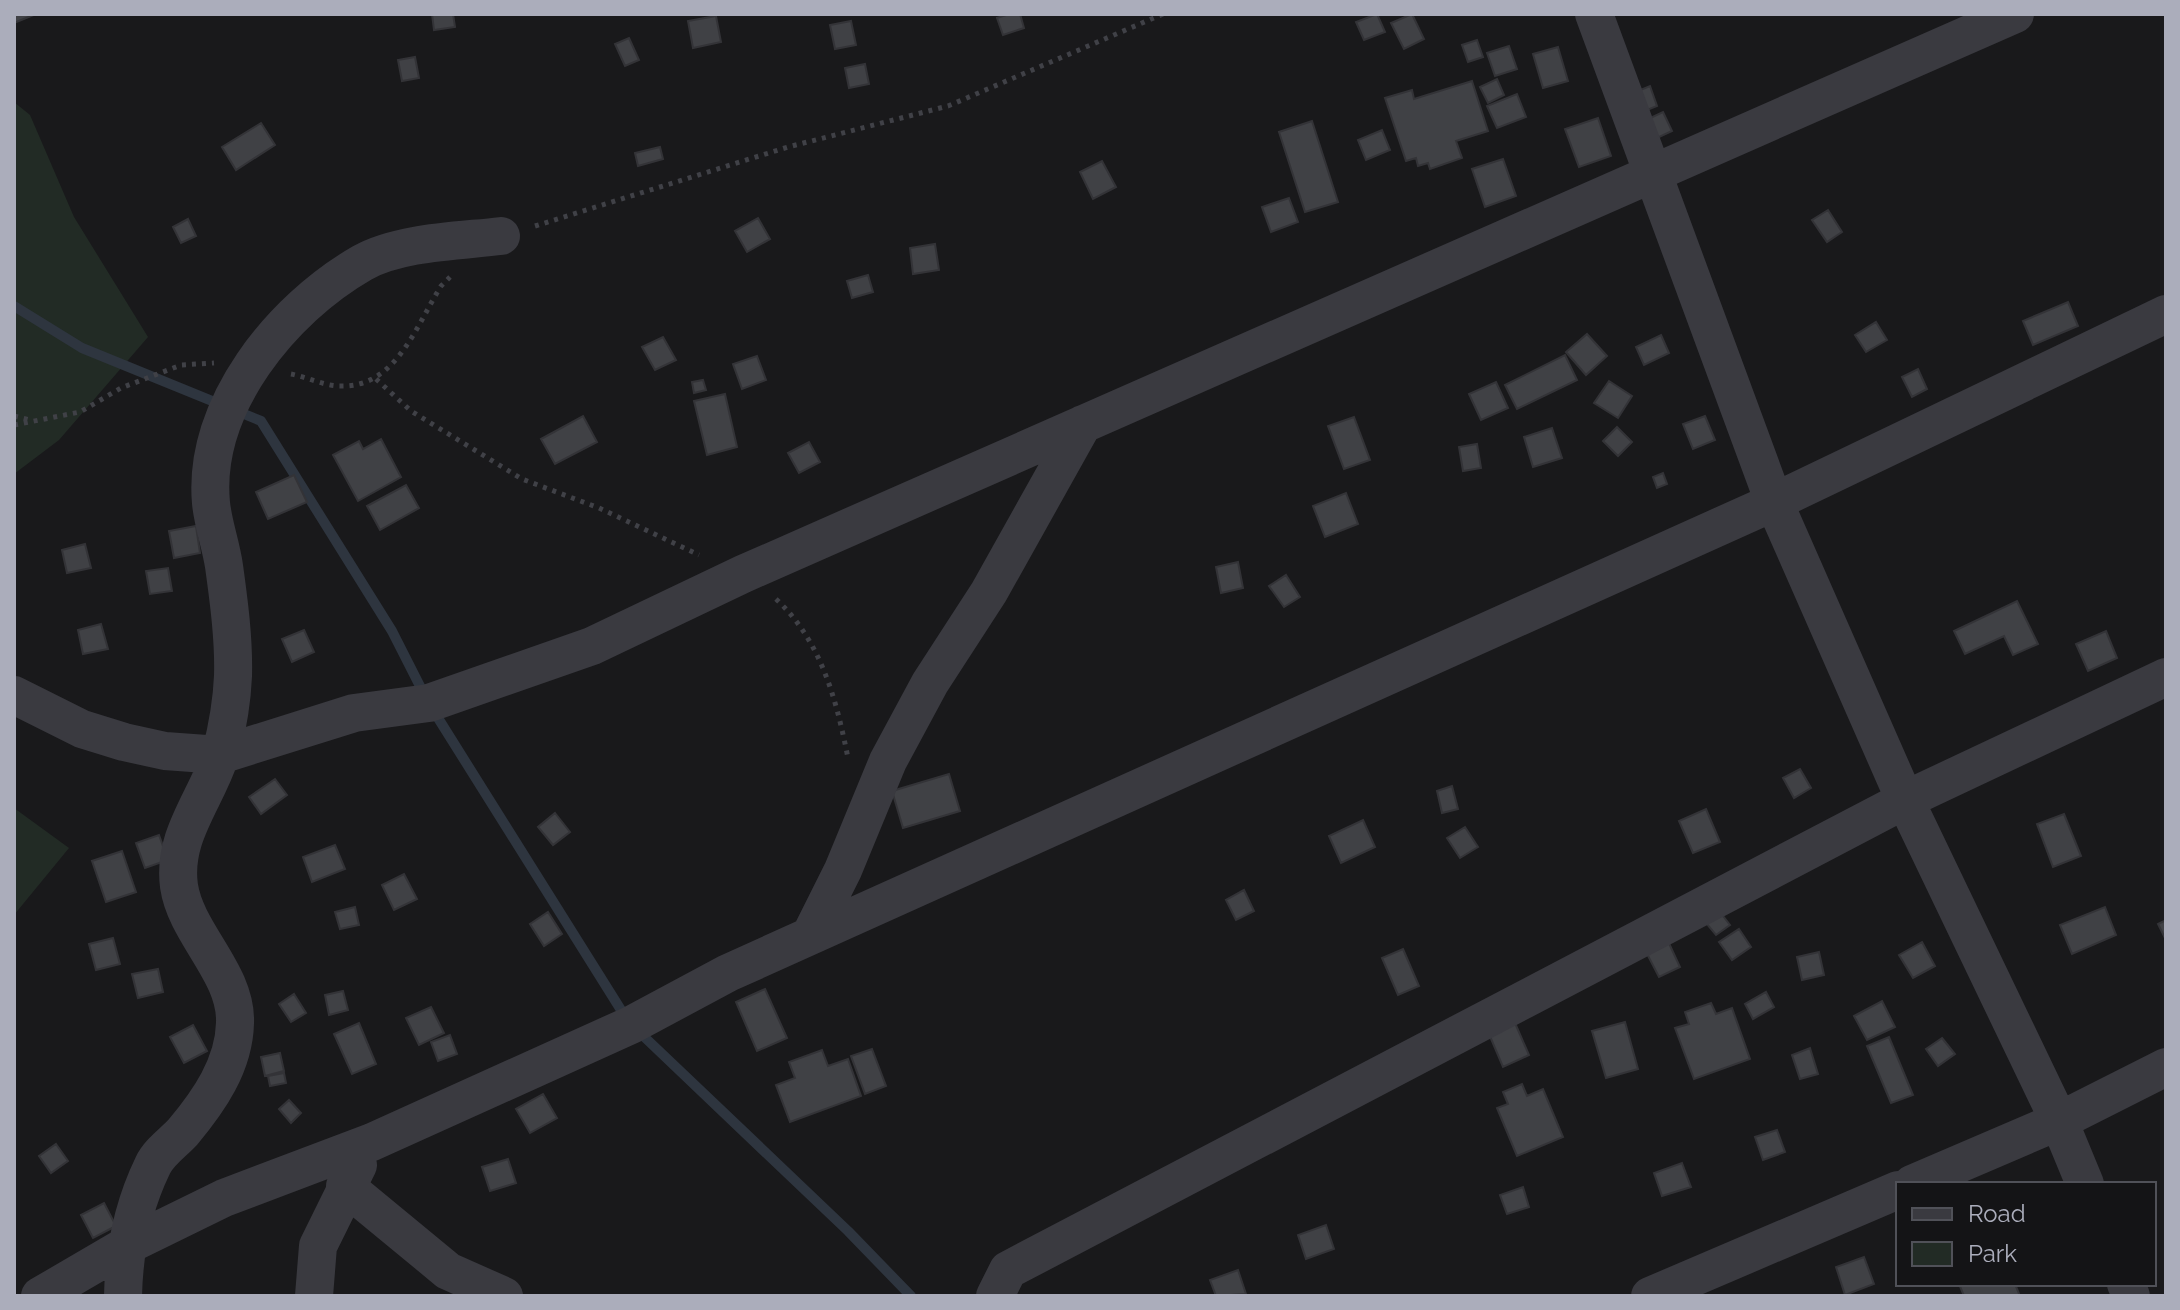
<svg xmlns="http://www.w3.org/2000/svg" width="2180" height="1310" viewBox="0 0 2180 1310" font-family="Raleway,sans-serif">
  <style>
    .green { fill: #222b25 }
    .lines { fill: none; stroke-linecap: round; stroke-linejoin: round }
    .stream { stroke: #2e353f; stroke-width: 10 }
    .building { fill: #404145; stroke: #333337; stroke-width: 2 }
    .path { stroke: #404147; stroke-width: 5; stroke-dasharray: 4 6; stroke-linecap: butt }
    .minor { stroke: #3a3a40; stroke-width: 38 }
  </style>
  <rect width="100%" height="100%" fill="#19191b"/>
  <path class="green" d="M14,102l16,13 44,102 74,120 -89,103 -45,34z
    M14,808l55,40 -55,67z"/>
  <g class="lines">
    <path class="stream" d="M14,306l68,42 179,73 131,210 33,65
      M433,710l193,308
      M637,1030l211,201 63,65"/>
  </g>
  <path class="building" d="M14,14h22l-22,9z
    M432,14h21l2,13 -21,3z
    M1009,14h11l4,14 -21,7 -6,-17z
    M1377,14l8,18 -21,8 -8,-18z
    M1412,14l12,25 -20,10 -13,-26z
    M716,16l5,26 -28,6 -5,-27z
    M851,21l5,24 -21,4 -5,-24z
    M629,38l10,22 -14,6 -10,-22z
    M1477,40l6,17 -15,5 -6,-17z
    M1509,46l8,23 -22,7 -8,-23z
    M1558,47l10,34 -25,7 -10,-34z
    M415,57l4,21 -17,3 -4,-21z
    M865,64l4,20 -20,4 -4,-20z
    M1497,79l7,16 -16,8 -8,-16z
    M1472,81l16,50 -32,10 6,17 -32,11 -2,-6 -10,3 -2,-8 -10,3 -21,-63 27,-8 2,9z
    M1650,86l7,20 -17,7 -7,-20z
    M1517,94l9,23 -29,11 -10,-22z
    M1663,112l9,19 -17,8 -9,-19z
    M1598,118l13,38 -32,11 -14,-38z
    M1312,121l26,81 -33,10 -26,-80z
    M261,123l14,22 -39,25 -14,-23z
    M1382,130l8,20 -24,10 -8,-20z
    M660,147l3,12 -25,7 -3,-13z
    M1503,159l13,37 -31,11 -13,-38z
    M1102,161l14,26 -23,12 -13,-27z
    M1289,198l9,24 -27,10 -9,-25z
    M1828,210l14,22 -15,10 -15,-22z
    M758,218l12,21 -23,13 -12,-21z
    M188,219l8,17 -15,7 -8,-16z
    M935,244l4,26 -26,4 -3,-26z
    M868,275l5,17 -21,6 -5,-17z
    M2068,302l10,24 -45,19 -10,-24z
    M1876,322l11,18 -21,12 -11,-17z
    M1587,334l20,22 -21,19 -20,-23z
    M1661,335l8,18 -25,12 -8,-18z
    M663,337l13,23 -21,10 -13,-23z
    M1565,355l12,25 -60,29 -12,-24z
    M757,356l9,24 -24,9 -9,-25z
    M1918,369l9,20 -15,8 -10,-20z
    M703,380l3,10 -12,3 -2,-11z
    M1609,381l23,15 -14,22 -24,-15z
    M1496,382l12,26 -27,12 -12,-26z
    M725,394l12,53 -30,8 -13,-54z
    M583,416l14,26 -42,22 -14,-25z
    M1705,416l10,24 -22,9 -10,-25z
    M1354,417l16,43 -26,9 -16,-43z
    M1617,427l15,15 -14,14 -15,-15z
    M1552,428l10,30 -29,9 -9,-30z
    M381,439l20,38 -43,24 -25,-46 26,-14 4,8z
    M809,442l11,20 -21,11 -11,-20z
    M1477,444l4,24 -18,3 -4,-24z
    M1663,473l4,11 -10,4 -4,-11z
    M294,475l13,27 -39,17 -12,-27z
    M406,485l13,23 -39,22 -13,-24z
    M1346,493l12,31 -33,13 -12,-31z
    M196,526l4,27 -26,5 -5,-27z
    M85,544l6,24 -24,5 -5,-23z
    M1238,562l5,26 -22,5 -5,-26z
    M168,568l4,23 -22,3 -4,-23z
    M1286,575l14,22 -16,10 -15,-21z
    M2017,601l21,43 -25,11 -9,-19 -39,18 -11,-23z
    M101,624l7,25 -25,5 -5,-24z
    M304,630l10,22 -22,10 -10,-23z
    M2106,631l11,27 -29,13 -12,-27z
    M1800,769l11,19 -17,10 -11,-20z
    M949,774l11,37 -57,17 -11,-37z
    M275,779l12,16 -26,19 -12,-17z
    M1452,786l6,23 -16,4 -5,-22z
    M1706,809l14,33 -27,11 -14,-32z
    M555,813l15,19 -17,13 -15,-18z
    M2064,814l17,42 -28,11 -16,-43z
    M1363,820l12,27 -34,16 -12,-27z
    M1465,827l13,20 -18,11 -13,-20z
    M159,835l9,25 -23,8 -9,-25z
    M335,845l10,24 -33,13 -9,-25z
    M122,851l14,41 -30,10 -14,-41z
    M404,874l13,25 -23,11 -12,-25z
    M1244,890l10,21 -18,9 -10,-20z
    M355,907l4,18 -19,4 -5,-17z
    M2105,907l11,28 -44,19 -12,-29z
    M548,912l14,22 -18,12 -14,-22z
    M1720,912l10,13 -14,10 -10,-12z
    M2166,920v20l-8,-16z
    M1739,929l12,18 -19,13 -13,-18z
    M113,938l7,26 -24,6 -7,-26z
    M1667,939l13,28 -21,10 -14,-27z
    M1922,942l13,24 -22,12 -14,-23z
    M1403,949l16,37 -21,9 -16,-37z
    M1819,952l5,23 -22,5 -5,-23z
    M158,969l5,23 -25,6 -6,-24z
    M765,989l22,49 -30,13 -21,-49z
    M343,991l5,19 -19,5 -4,-20z
    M1766,992l8,15 -21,12 -8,-15z
    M294,994l12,19 -15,9 -12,-18z
    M1882,1001l13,26 -28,13 -13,-24z
    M1711,1003l5,11 16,-6 18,51 -56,20 -19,-51 14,-4 -4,-12z
    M431,1007l13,26 -25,12 -13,-27z
    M1625,1022l13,47 -32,9 -14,-47z
    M359,1023l17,41 -24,10 -18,-40z
    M1515,1023l14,32 -26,12 -14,-33z
    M193,1025l14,26 -23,12 -14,-26z
    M450,1035l7,19 -19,7 -7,-19z
    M1889,1037l24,58 -22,8 -24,-57z
    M1942,1038l13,16 -17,12 -12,-17z
    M1810,1048l8,26 -18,5 -8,-24z
    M872,1049l14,37 -21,8 -14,-38z
    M822,1050l6,16 20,-7 13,37 -71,26 -14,-37 19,-7 -6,-16z
    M280,1053l4,18 -19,5 -4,-19z
    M284,1073l2,10 -16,3 -2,-10z
    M1522,1084l5,12 16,-7 20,48 -46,19 -20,-48 11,-4 -5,-12z
    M543,1094l14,24 -27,15 -14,-24z
    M289,1100l12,13 -10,10 -12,-14z
    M1777,1130l8,22 -22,8 -8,-23z
    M56,1144l12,17 -17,12 -12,-17z
    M508,1159l8,24 -26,8 -8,-24z
    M1682,1163l9,24 -29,9 -8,-23z
    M1523,1187l6,20 -22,7 -7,-19z
    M104,1203l12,23 -23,12 -12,-23z
    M1326,1225l8,24 -28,10 -8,-24z
    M1864,1257l10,27 -29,11 -9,-28z
    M1238,1270l8,24 -30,2 -6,-16z
    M1959,1284h56l5,12h-56z"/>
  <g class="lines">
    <path class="path" d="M535,226l253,-79 160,-41 215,-92
      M291,374c16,3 33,12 49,12 56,2 76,-60 101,-100l9,-9
      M376,379l35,32 111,68 77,29 100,47
      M14,416l16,4
      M14,425l66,-13 41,-24 60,-23 33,-2
      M776,599c45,42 60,99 72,159"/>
    <path class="minor" d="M1594,14l180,488 131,298 154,321 26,63
      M14,695l68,34 42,13 41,9 55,4 134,-42 75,-10 163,-57 151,-72 1272,-560
      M810,936l33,-66 45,-109 42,-78 59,-91 94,-168
      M1912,1184l147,-63 107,-54
      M345,1186l103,85 56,25
      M2126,1284l5,12
      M40,1296l84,-49 100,-49 148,-56 259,-117 97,-52 1046,-471 392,-188
      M123,1296c1,-45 10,-90 30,-131 6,-13 21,-23 30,-33 26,-31 51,-67 52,-109 2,-50 -49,-89 -56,-137 -7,-51 28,-87 42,-133 6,-24 11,-53 12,-77 1,-36 -4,-74 -9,-110 -3,-21 -11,-42 -13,-63 -9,-97 71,-194 151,-240 37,-21 97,-22 139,-27
      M314,1296l4,-50 40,-81
      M995,1296l13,-26 897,-470 261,-123
      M1650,1296l248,-106"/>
  </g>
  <rect width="2180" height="1310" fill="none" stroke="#abadbb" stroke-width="32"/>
  <rect x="1896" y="1182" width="260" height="104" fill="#141416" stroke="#505158" stroke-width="2"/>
  <rect x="1912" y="1208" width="40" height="12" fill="#3a3a40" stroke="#505158" stroke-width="2"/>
  <text x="1968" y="1222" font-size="24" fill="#abadbb">Road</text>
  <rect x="1912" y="1242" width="40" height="24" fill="#222b25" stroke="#505158" stroke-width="2"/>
  <text x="1968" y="1262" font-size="24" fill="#abadbb">Park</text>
</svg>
